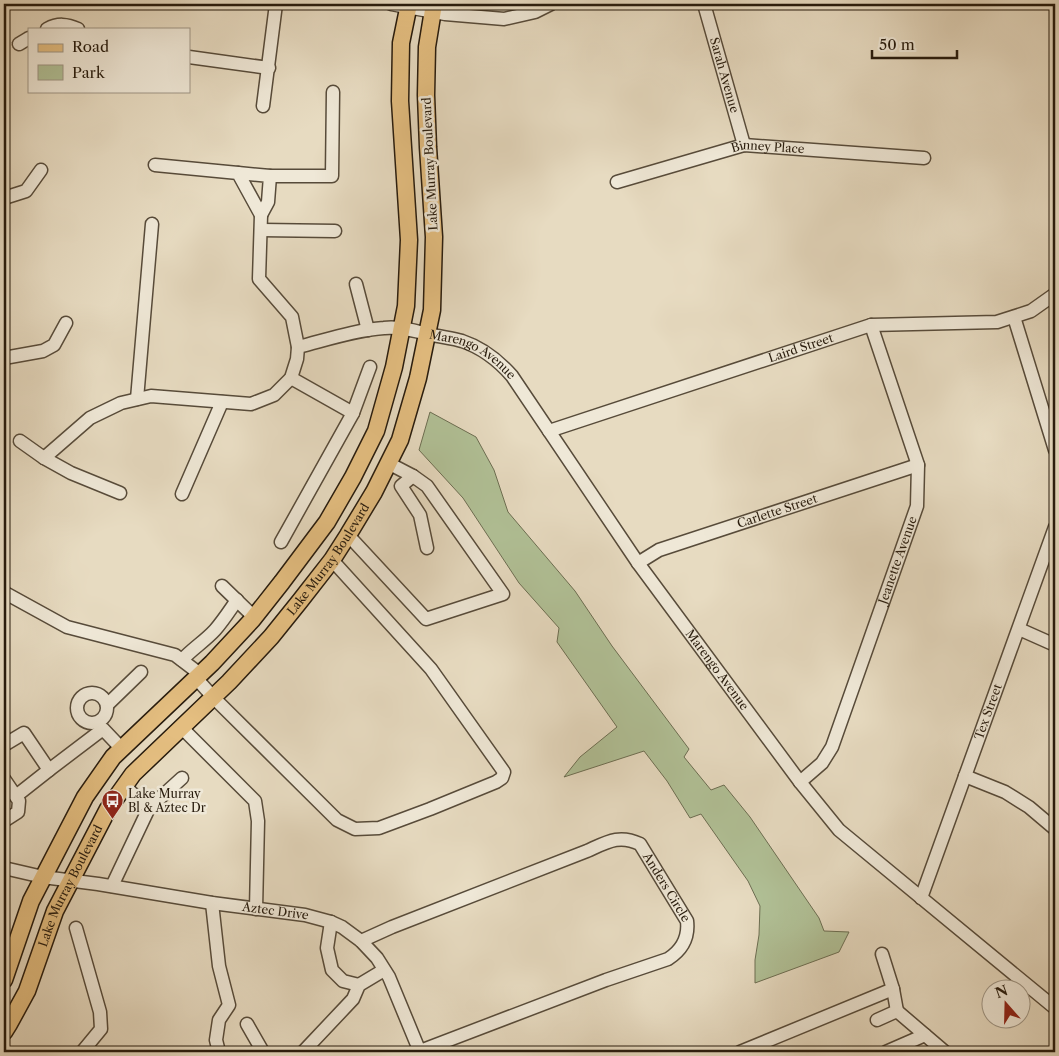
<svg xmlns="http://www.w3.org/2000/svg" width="1059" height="1056" viewBox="0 0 1059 1056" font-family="'Libre Caslon Text',serif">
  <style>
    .green { fill: #b1c197; stroke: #6c6e52 }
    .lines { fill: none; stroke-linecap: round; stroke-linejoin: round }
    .minor-casing { stroke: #574b3a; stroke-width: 15 }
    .major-casing { stroke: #271b0d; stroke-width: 19 }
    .minor { stroke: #efe8d7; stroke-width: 12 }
    .major { stroke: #e4be80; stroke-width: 16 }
    .labels { text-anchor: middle; stroke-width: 5; stroke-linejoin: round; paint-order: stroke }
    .street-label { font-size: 12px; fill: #271b0d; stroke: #efe8d7 }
    .poi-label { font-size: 12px; fill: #271b0d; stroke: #efe8d7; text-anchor: start }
  </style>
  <rect width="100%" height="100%" fill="#e7dbc1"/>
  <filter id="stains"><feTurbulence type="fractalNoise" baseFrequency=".004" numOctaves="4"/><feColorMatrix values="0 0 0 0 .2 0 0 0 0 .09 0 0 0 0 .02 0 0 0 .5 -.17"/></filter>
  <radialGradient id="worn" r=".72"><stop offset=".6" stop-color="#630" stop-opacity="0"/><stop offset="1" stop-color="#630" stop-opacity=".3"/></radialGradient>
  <path class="green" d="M430,412l46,25 18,33 14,42 67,79 37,55 77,103 -5,8 27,33 13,-5 26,32 69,101 5,13 25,1 -10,20 -84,31v-23l4,-25 1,-29 -12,-25 -47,-67 -11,4 -23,-37 -23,-30 -80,26 16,-20 37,-30 -60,-85 2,-14 -40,-45 -56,-85 -44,-48z"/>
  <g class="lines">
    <defs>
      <g id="minor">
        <path d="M391,4l54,10 59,5 31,-7 16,-8"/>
        <path id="s1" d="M704,4l40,141"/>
        <path d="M47,29c11,-6 20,-5 31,0"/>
        <path d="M19,44l10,-6"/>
        <path d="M189,57l80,11"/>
        <path d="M263,106l13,-102"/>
        <path d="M155,165l83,8 23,42 -2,64 33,38 6,30"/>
        <path d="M238,173l32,3 -2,26 -7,13"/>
        <path d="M270,176h62l1,-84"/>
        <path id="s2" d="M617,182l127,-37 180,13"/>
        <path d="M4,198l22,-7 15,-21"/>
        <path d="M261,230l74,1"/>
        <path d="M356,284l12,46"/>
        <path d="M1014,317l41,133"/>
        <path d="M4,358l39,-7 11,-6 12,-22"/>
        <path d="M291,378l62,35"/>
        <path d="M137,399l15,-175"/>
        <path id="s3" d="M549,431l322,-106 126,-3 34,-11 24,-17"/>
        <path d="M20,441l24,17 27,15 49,20"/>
        <path id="s4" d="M44,458l46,-40 31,-15 30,-7 100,8 23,-9 17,-17 6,-19 1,-12c28,-7 57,-17 86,-19 15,-2 30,3 45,6 11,3 23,4 33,7 21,7 36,19 50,35l126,187 162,219 39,48 216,178"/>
        <path d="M413,476l-12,10 19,29 7,33"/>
        <path d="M182,494l40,-92"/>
        <path d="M348,535l78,84 77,-25 -76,-108 -14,-10 -25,-13"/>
        <path d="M281,542l72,-129 17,-46"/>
        <path id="s5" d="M638,563l21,-13 259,-85"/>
        <path d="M222,586l32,31"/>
        <path d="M4,594h3l60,33 108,28 25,19"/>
        <path d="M1019,629l36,16"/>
        <path d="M182,660c10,-11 23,-19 33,-30 8,-9 15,-20 22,-30"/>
        <path d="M196,678l17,19 124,123 18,9 24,-1 51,-19 66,-27 6,-4 2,-6 -73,-103 -99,-109"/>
        <circle cx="92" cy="708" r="15"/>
        <path d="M107,705l34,-33"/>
        <path d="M181,727l74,74 3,20 -2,88"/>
        <path d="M4,745l20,-12 25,37 -33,26"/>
        <path d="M49,770l54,-41 19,20"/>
        <path d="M965,776l40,16 24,15 26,22"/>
        <path d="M4,779l15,22 -1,11 -14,9"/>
        <path id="s6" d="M800,782l22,-19 10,-16 85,-241 1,-41 -47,-140"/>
        <path d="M124,786l25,22"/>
        <path id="s7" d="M4,868l39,9 55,7 114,19 93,12 26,7 11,5 19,14 16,17 12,19 31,75"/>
        <path d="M112,886l37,-78 33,-30"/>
        <path id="s8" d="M921,898l134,-371"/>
        <path d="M212,903l7,63 10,39 -10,15 -3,20 3,12"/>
        <path d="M331,922l-4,26 5,22 11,11 16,4"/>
        <path d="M76,928l24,84 1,17 -19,23"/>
        <path id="s9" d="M361,941l31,-14 195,-76c20,-9 32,-17 53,-7l47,77c2,17 -5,29 -19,38l-62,21 -186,71"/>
        <path d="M882,954l11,35 4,22"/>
        <path d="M877,1020l20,-9 48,41"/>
        <path d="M247,1024l16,28"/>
        <path d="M303,1052l50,-53 6,-14 25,-15"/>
        <path d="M740,1052l153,-63"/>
        <path d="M886,1052l39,-17"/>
      </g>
      <g id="major">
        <path d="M4,980l27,-79 54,-104 28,-40 99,-94 40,-43 30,-38 45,-60 26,-45 23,-46 18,-64 12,-61 3,-66 -9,-139 1,-58 8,-39"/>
        <path id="s10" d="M4,1032l5,-8 18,-33 28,-80 53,-102 25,-35 96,-92 42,-45 29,-36 32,-41 16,-25 26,-43 26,-52 18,-62 14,-68 2,-73 -6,-90 -2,-52 1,-48 7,-43"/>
      </g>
    </defs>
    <use href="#minor" class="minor-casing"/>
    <use href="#major" class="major-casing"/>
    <use href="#minor" class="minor"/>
    <use href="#major" class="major"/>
  </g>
  <defs>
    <symbol id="bus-pin" viewBox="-11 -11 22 30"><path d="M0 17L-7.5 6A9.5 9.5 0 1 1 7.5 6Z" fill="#8f2418" stroke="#efe8d7"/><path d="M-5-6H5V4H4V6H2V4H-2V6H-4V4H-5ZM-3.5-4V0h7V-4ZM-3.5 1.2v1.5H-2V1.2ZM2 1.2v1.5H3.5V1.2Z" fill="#fff"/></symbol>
  </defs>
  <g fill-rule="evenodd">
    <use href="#bus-pin" x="100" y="788" width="25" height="34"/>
  </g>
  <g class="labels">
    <g class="street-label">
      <text dy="4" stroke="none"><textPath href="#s1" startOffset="74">Sarah Avenue</textPath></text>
      <text dy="4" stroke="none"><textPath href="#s2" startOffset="156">Binney Place</textPath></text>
      <text transform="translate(430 164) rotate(-93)" y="4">Lake Murray Boulevard</text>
      <text dy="4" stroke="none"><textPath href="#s3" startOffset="265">Laird Street</textPath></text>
      <text dy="4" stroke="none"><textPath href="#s4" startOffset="490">Marengo Avenue</textPath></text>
      <text dy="4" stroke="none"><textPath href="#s5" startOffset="149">Carlette Street</textPath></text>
      <text dy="4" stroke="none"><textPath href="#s10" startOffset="581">Lake Murray Boulevard</textPath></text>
      <text dy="4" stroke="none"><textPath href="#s6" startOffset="246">Jeanette Avenue</textPath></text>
      <text dy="4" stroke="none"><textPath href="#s4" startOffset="895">Marengo Avenue</textPath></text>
      <text dy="4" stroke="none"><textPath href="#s8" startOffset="198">Tex Street</textPath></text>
      <text dy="4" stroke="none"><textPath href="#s10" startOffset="161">Lake Murray Boulevard</textPath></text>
      <text dy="4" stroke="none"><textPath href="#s9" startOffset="350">Anders Circle</textPath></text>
      <text dy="4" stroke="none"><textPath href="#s7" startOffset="275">Aztec Drive</textPath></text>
    </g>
    <g class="poi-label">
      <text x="128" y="798">Lake Murray<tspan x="128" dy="14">Bl &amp; Aztec Dr</tspan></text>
    </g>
  </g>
  <rect width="1059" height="1056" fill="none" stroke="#e7dbc1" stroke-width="20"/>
  <rect x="5" y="5" width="1049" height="1046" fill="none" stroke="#271b0d" stroke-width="2.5"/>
  <rect x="10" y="10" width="1039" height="1036" fill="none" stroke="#271b0d"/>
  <rect x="28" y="28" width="162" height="65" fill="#efe8d7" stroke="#9f9686"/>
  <rect x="38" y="44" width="25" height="8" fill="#e4be80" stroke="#9f9686"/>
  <text x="72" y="52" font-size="15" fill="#271b0d">Road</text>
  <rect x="38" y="65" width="25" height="15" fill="#b1c197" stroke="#9f9686"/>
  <text x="72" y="78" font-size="15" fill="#271b0d">Park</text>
  <g transform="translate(1006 1004) rotate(340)"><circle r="24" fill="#efe8d7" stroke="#9f9686"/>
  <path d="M0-4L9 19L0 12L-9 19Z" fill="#8f2418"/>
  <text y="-8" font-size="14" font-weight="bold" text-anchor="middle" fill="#271b0d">N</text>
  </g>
  <path d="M872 50v8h85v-8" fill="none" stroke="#271b0d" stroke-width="2.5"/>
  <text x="879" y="50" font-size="15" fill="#271b0d" stroke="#efe8d7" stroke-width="4" paint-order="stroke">50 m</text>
  <rect width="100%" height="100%" filter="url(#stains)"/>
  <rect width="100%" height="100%" fill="url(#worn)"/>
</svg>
